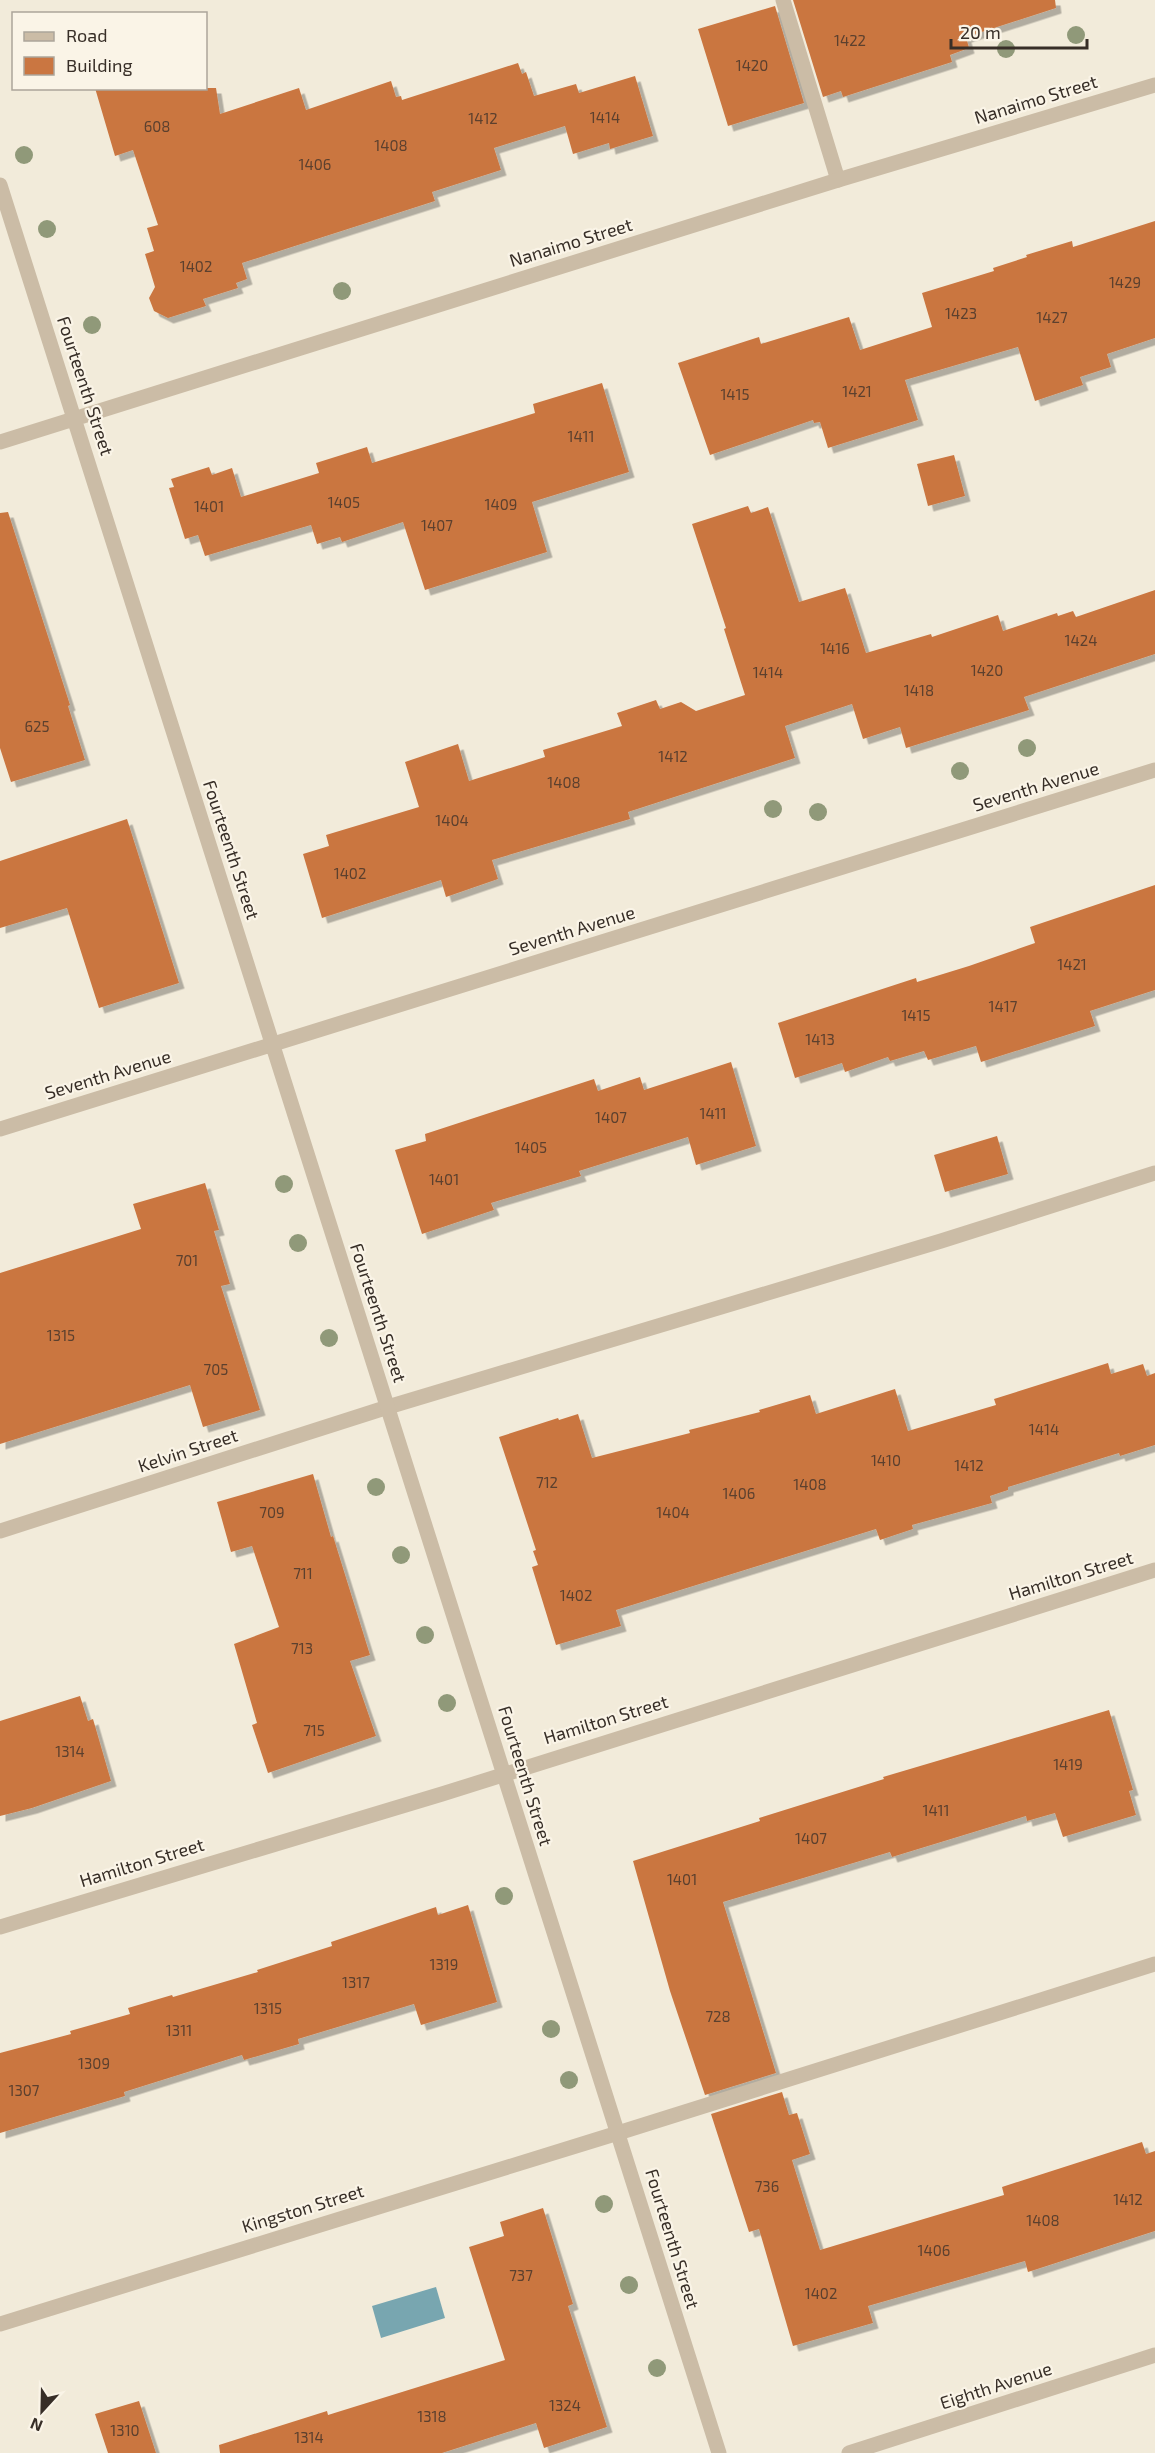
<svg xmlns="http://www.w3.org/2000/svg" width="1155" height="2453" viewBox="0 0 1155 2453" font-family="'Exo 2',sans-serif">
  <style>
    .water { fill: #78a6b0 }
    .building { fill: #ca7641; filter: url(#shadow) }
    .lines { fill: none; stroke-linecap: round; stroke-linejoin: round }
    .service { stroke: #cbbca6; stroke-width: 15 }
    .minor { stroke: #cbbca6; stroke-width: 15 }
    .tertiary { stroke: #cbbca6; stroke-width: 15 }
    .tree { fill: #909979 }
    .labels { text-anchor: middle; stroke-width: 4.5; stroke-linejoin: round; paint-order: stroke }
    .number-label { font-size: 15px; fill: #5c402e }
    .street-label { font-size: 18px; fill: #372e27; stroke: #faf4e7 }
  </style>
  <defs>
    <filter id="shadow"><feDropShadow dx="5.5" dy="5.5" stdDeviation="0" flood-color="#0004"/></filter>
  </defs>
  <rect width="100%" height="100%" fill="#f2ebda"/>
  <path class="water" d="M436,2287l9,31 -64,20 -9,-32z"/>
  <path class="building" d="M793,0h262l1,8 -90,29 3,11 -19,7 2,7 -109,35 -2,-6 -18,6z
    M775,6l29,97 -76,23 -30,-97z
    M518,63l4,11 4,-2 8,24 42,-12 3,9 56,-17 18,60 -43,13 -1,-6 -36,11 -8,-28 -71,22 7,22 -69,22 3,9 -193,62 5,16 -11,4 2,5 -35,11 3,7 -38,12 -14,-7 -5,-13 6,-11 -10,-33 9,-3 -7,-23 11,-3 -25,-75 -18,6 -20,-68h121l4,26 79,-26 7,22 85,-29 5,16 5,-1 1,4z
    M1155,221v117l-48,16 4,13 -31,10 3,8 -48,16 -17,-54 -113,33 13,40 -90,28 -8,-26 -6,1 -1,-3 -103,35 -32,-92 81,-26 2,7 88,-27 11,33 72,-23 -10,-34 72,-22 -1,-3 34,-11 -1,-2 46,-14 1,6z
    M602,383l27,89 -97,30 15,50 -122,38 -22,-68 -61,20 -2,-5 -23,7 -6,-19 -106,31 -7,-21 -13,4 -16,-51 5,-1 -3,-8 38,-12 3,8 20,-7 9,29 78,-24 -3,-10 51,-16 5,16 163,-50 -2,-9z
    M954,455l11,41 -37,10 -11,-42z
    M748,506l3,7 17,-6 31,95 46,-14 21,65 65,-19 1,3 66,-22 5,16 54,-18 1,3 15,-5 3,6 79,-27v64l-131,43 5,13 -123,38 -6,-21 -37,12 -11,-35 -67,22 10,32 -167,54 2,7 -138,41 6,19 -52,18 -5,-17 -119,38 -19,-64 26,-8 -3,-11 93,-28 -14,-45 53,-18 11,37 76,-24 -2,-7 79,-24 -5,-13 39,-13 4,9 21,-7 15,9 49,-16 -21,-66 2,-1 -34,-104z
    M8,512l62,193 -2,1 17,54 -74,22 -11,-34v-235z
    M127,819l52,164 -80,25 -32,-100 -67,20v-67z
    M1155,885v105l-65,21 5,15 -114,36 -5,-16 -48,14 -4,-9 -34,10 -2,-4 -43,15 -3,-9 -47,15 -17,-55 138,-45 1,4 52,-16 66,-23 -5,-16z
    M731,1062l25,84 -60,19 -8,-28 -109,34 2,5 -90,27 3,7 -72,24 -27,-84 31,-9 -1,-7 169,-55 4,12 42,-14 4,13z
    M997,1136l11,38 -63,18 -11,-37z
    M205,1183l14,47 -5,1 16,53 -9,2 39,124 -57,17 -13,-42 -190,59v-171l141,-44 -8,-25z
    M1108,1363l3,11 32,-10 4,12 8,-3v72l-35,11 -1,-3 -111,34v3l-18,6 2,7 -80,22 1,4 -33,11 -4,-11 -260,81 5,16 -65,19 -24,-78 6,-2 -5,-14 3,-1 -37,-113 59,-19 1,2 19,-6 14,44 98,-25 -1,-3 71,-18 -1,-2 51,-15 6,19 79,-25 13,42 88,-26 -2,-6z
    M313,1474l18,63 2,-1 37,119 -20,6 26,75 -108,37 -16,-48 5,-2 -23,-79 45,-17 -27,-81 -21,6 -14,-50z
    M80,1696l8,25 5,-2 18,62 -79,27 -32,8v-95z
    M1109,1710l24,80 -4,1 7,24 -73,22 -8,-24 -28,8 -1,-5 -134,41 -2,-5 -167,50 53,171 -71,22 -35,-104 -37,-130 127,-40 -1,-3 125,-39 -1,-2z
    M468,1905l29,97 -76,23 -7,-21 -116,35 1,5 -55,16 -2,-5 -118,37 1,4 -125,37v-80l71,-19 -1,-3 60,-17 -2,-6 44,-13 1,2 85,-25 -1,-2 75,-24 -1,-4 105,-35 2,8z
    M782,2092l7,23 8,-2 13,41 -18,6 28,90 184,-55 -2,-8 140,-45 4,12 9,-3v80l-127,41 -3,-11 -157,45 5,17 -80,23 -34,-117 -10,3 -38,-118z
    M543,2208l30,96 -5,2 39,121 -63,21 -8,-25 -94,30h-222l-1,-8 108,-34 1,4 177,-55 -36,-113 35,-11 -4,-14z
    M139,2401l17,52h-48l-13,-39z"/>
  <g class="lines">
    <path class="service" d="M783,0l55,180
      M0,1531l388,-124 553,-166 214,-68
      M0,2324l618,-191 537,-169"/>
    <path class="minor" d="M0,185l719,2268
      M0,442l838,-262 317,-95
      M0,1129l1155,-359
      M0,1927l442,-133 713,-224"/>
    <path class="tertiary" d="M849,2453l306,-98"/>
  </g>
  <g class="tree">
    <circle cx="1076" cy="35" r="9"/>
    <circle cx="1006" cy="49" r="9"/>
    <circle cx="24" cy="155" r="9"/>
    <circle cx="47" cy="229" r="9"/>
    <circle cx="342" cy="291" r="9"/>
    <circle cx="92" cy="325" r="9"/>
    <circle cx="1027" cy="748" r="9"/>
    <circle cx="960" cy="771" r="9"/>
    <circle cx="773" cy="809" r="9"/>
    <circle cx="818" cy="812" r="9"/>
    <circle cx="284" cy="1184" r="9"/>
    <circle cx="298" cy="1243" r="9"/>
    <circle cx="329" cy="1338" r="9"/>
    <circle cx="376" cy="1487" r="9"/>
    <circle cx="401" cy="1555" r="9"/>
    <circle cx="425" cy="1635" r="9"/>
    <circle cx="447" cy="1703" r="9"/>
    <circle cx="504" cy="1896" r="9"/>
    <circle cx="551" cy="2029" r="9"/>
    <circle cx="569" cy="2080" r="9"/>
    <circle cx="604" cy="2204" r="9"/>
    <circle cx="629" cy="2285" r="9"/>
    <circle cx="657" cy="2368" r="9"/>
  </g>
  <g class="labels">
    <g class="number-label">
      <text x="850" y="46">1422</text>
      <text x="752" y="71">1420</text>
      <text x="605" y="123">1414</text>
      <text x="483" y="124">1412</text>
      <text x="157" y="132">608</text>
      <text x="391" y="151">1408</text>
      <text x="315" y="170">1406</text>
      <text x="196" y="272">1402</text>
      <text x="1125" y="288">1429</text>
      <text x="961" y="319">1423</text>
      <text x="1052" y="323">1427</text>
      <text x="857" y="397">1421</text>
      <text x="735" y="400">1415</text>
      <text x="581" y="442">1411</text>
      <text x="344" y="508">1405</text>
      <text x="501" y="510">1409</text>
      <text x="209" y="512">1401</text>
      <text x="437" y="531">1407</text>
      <text x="1081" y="646">1424</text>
      <text x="835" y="654">1416</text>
      <text x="987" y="676">1420</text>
      <text x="768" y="678">1414</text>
      <text x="919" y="696">1418</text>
      <text x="37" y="732">625</text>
      <text x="673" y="762">1412</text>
      <text x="564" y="788">1408</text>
      <text x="452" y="826">1404</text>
      <text x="350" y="879">1402</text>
      <text x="1072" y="970">1421</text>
      <text x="1003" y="1012">1417</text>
      <text x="916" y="1021">1415</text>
      <text x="820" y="1045">1413</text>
      <text x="713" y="1119">1411</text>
      <text x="611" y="1123">1407</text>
      <text x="531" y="1153">1405</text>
      <text x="444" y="1185">1401</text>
      <text x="187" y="1266">701</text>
      <text x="61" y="1341">1315</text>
      <text x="216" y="1375">705</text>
      <text x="1044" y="1435">1414</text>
      <text x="886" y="1466">1410</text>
      <text x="969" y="1471">1412</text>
      <text x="547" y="1488">712</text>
      <text x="810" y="1490">1408</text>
      <text x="739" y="1499">1406</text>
      <text x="272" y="1518">709</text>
      <text x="673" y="1518">1404</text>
      <text x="303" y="1579">711</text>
      <text x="576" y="1601">1402</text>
      <text x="302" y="1654">713</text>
      <text x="314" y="1736">715</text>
      <text x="70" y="1757">1314</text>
      <text x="1068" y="1770">1419</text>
      <text x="936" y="1816">1411</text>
      <text x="811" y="1844">1407</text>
      <text x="682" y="1885">1401</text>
      <text x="444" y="1970">1319</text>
      <text x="356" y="1988">1317</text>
      <text x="268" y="2014">1315</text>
      <text x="718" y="2022">728</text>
      <text x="179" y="2036">1311</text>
      <text x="94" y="2069">1309</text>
      <text x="24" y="2096">1307</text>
      <text x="767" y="2192">736</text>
      <text x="1128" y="2205">1412</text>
      <text x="1043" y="2226">1408</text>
      <text x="934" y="2256">1406</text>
      <text x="521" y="2281">737</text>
      <text x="821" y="2299">1402</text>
      <text x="565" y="2411">1324</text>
      <text x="432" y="2422">1318</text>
      <text x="125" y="2436">1310</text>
      <text x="309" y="2443">1314</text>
    </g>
    <g class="street-label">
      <text transform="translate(1036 100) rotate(-17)" y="6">Nanaimo Street</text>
      <text transform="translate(571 243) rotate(-17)" y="6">Nanaimo Street</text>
      <text transform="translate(85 386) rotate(72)" y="6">Fourteenth Street</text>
      <text transform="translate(1036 787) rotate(-17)" y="6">Seventh Avenue</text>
      <text transform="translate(231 850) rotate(72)" y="6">Fourteenth Street</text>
      <text transform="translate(572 931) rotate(-17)" y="6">Seventh Avenue</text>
      <text transform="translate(108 1075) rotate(-17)" y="6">Seventh Avenue</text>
      <text transform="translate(378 1313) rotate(72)" y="6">Fourteenth Street</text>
      <text transform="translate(188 1451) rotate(-18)" y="6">Kelvin Street</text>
      <text transform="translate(1071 1576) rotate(-17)" y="6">Hamilton Street</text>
      <text transform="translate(606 1720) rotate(-17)" y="6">Hamilton Street</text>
      <text transform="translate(525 1776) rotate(73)" y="6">Fourteenth Street</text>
      <text transform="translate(142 1863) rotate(-17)" y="6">Hamilton Street</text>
      <text transform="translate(303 2209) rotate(-17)" y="6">Kingston Street</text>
      <text transform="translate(672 2239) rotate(73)" y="6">Fourteenth Street</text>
      <text transform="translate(996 2386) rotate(-18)" y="6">Eighth Avenue</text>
    </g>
  </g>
  <rect x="12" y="12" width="195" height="78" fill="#faf4e7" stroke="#aca59a" stroke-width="1.5"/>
  <rect x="24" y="32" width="30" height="9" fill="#cbbca6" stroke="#aca59a" stroke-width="1.5"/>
  <text x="66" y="42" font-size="18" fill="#372e27">Road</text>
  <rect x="24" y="57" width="30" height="18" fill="#ca7641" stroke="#aca59a" stroke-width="1.5"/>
  <text x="66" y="72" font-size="18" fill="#372e27">Building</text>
  <g transform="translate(42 2411) rotate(202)" stroke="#faf4e7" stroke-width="4.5" paint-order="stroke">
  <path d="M0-4.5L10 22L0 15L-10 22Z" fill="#372e27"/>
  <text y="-9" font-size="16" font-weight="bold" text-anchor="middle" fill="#372e27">N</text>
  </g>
  <path d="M951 39v9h136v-9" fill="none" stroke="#372e27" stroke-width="3"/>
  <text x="960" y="39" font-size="18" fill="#372e27" stroke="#faf4e7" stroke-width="4.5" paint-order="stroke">20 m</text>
</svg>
